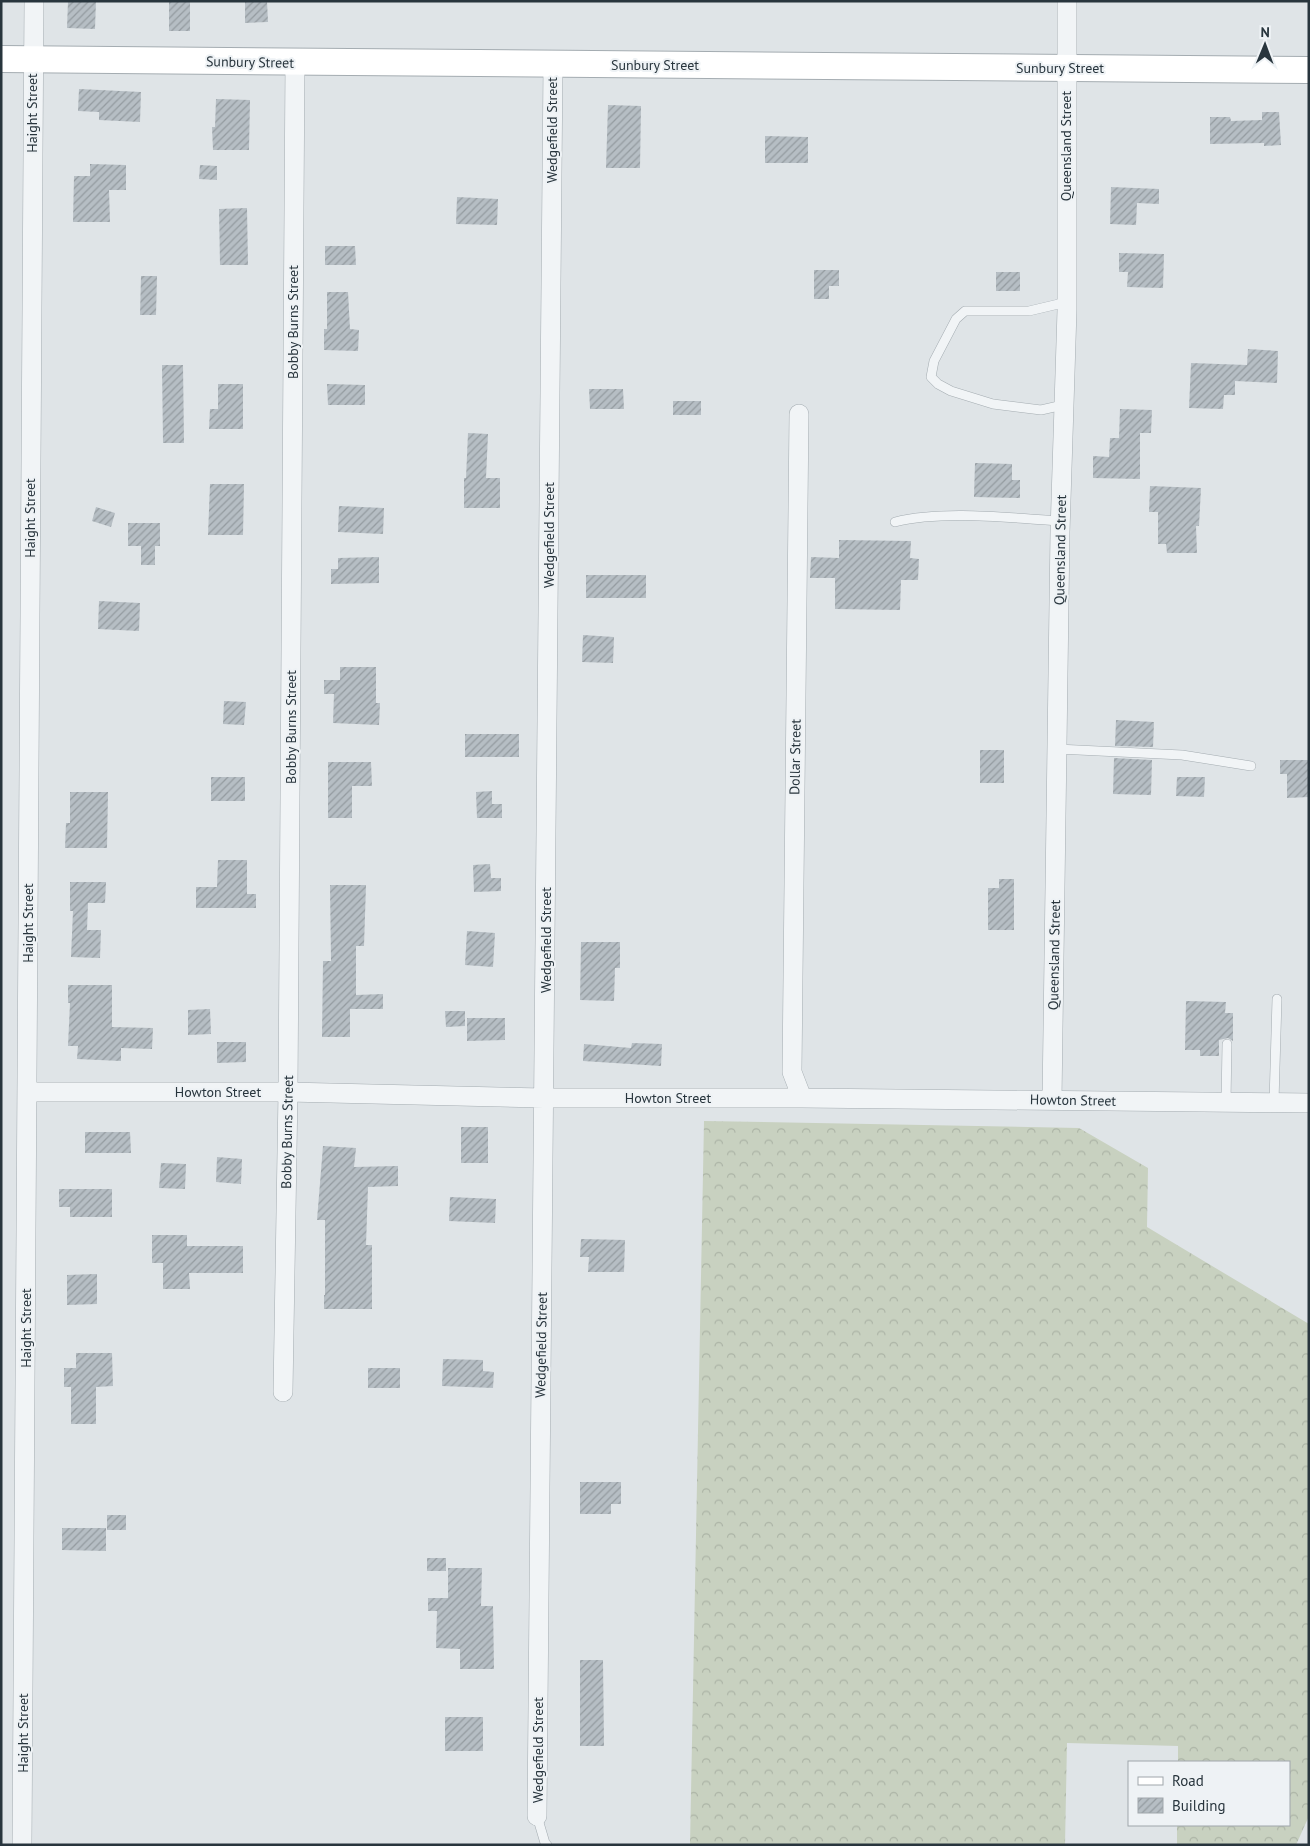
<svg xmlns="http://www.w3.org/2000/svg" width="1310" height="1846" viewBox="0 0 1310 1846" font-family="'PT Sans',sans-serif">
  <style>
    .forest { fill: url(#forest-crowns) }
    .building { fill: url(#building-hatch) }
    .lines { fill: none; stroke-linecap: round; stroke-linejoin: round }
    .lane-casing { stroke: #a4acb1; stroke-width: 10 }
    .street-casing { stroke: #a4acb1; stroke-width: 20 }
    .secondary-casing { stroke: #a4acb1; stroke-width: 28 }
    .lane { stroke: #f1f4f6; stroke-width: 9 }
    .street { stroke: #f1f4f6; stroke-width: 19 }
    .secondary { stroke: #fff; stroke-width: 26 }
    .labels { text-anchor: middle; stroke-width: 4; stroke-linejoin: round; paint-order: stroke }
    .street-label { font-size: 14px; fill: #28353d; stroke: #eef2f5 }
  </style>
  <defs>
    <pattern id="forest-crowns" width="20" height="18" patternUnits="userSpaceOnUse" patternTransform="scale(1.25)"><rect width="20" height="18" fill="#c8d1c0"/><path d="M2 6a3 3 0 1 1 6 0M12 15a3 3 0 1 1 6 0" fill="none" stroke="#acb4a6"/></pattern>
    <pattern id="building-hatch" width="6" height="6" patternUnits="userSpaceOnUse" patternTransform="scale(1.25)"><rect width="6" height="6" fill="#b6bec4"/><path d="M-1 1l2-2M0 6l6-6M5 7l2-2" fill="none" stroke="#949ba0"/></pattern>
  </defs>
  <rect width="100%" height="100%" fill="#dfe4e7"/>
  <path class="forest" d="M704,1121l375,7 69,40 -1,59 162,97v492l-13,29h-119v-20h112v-63h-111v-16l-111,-3 -2,102h-375z"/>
  <path class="building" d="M68,1h28l-1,28 -28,-1z
    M169,1h21v30h-21z
    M245,1h22l1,21 -23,1z
    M79,89l62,3 -1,30 -41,-2v-8l-21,-1z
    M216,99l34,1 -1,50h-36l-1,-23h3z
    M608,105l33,1 -1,62h-34z
    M1262,112h17l2,33 -17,1v-3l-54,1v-27h20l1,4 31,-1z
    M765,136l43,1v26h-43z
    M90,164l36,1v25h-17l1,32h-37l1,-46h16z
    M200,165l17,1v14l-18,-1z
    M1111,187l48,2v15l-22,-1 -1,22 -26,-1z
    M457,197l41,2 -1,26 -41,-1z
    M247,208l1,57h-28l-1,-56z
    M325,246h30l1,19h-31z
    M1119,253l45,1 -1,34 -36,-1 1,-15h-9z
    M814,270h25v16h-10v13h-15z
    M996,272h24v19h-24z
    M141,276h16l-1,39h-16z
    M327,292h21l2,37 9,1 -1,21 -34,-1v-21h3z
    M1248,349l30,2 -1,32 -42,-2v14h-11l-1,14 -34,-1 2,-45 56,2z
    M162,365h21l1,78h-21z
    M218,384h25v45h-34l1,-20h8z
    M327,384l38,1v20h-37z
    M589,389h34l1,20h-34z
    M673,401h28v14h-28z
    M1120,409l32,1 -1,23h-11v46l-47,-1v-22l16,1 1,-19h9z
    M468,433l20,1 -2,44h14v30h-36v-30h2z
    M975,463l37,1v16h8v18l-46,-1z
    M210,484h34l-1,51h-35z
    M1150,486l51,2 -2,38h-3l1,27h-30l-1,-9h-8v-32h-9z
    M339,506l45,2 -1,26 -45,-2z
    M96,507l19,6 -4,14 -19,-6z
    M128,523h32v23h-5v19h-14v-19h-13z
    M839,540l72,1 -1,17 9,1 -1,21h-17l-1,30 -65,-1v-31h-25l1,-21 28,1z
    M379,557v26l-48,1v-15h7v-11z
    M586,575h60v23h-60z
    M99,601l41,2 -1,28 -41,-2z
    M583,635l31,2 -1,26 -31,-1z
    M340,667h36v36h4l-1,22 -46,-2 1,-29h-10v-14h16z
    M224,701l22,1 -2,23 -21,-1z
    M1116,720l38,2 -1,25 -38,-1z
    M465,734h54v23h-54z
    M980,750h24v33h-24z
    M1114,758l38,2 -1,35 -38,-1z
    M1280,760h28l1,37 -22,1v-24h-7z
    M328,762h43l1,24h-20v32h-24z
    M211,777h34v24h-34z
    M1177,777h28l-1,20 -28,-1z
    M492,791v13h10v14h-25l-1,-26z
    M70,792h38l-1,56h-42l1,-25h4z
    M218,860h29v34h9v14h-60v-21h21z
    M490,864l1,14h10v13l-27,1 -1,-27z
    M999,879h15v51h-26v-42h11z
    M70,882h36l-1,21h-17l-1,27h14l-1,28 -29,-1 2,-46h-3z
    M330,885h36l-2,61h-8v49l27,-1v15h-33v28h-28l1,-76h8z
    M467,931l28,2 -2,34 -28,-2z
    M581,942h39v26h-5l-1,33 -34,-1z
    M68,985h44v42l41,1 -1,21 -31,-1v13l-44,-2 1,-13h-10l2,-43h-2z
    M1186,1001l40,1 -1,11h8v28l-5,-3 -9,2v16h-19v-6h-15z
    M210,1009l1,25 -23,1v-25z
    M445,1011h20v15l-19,1z
    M467,1018h38v22l-38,1z
    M217,1042h29v20l-29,1z
    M632,1043l30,1 -1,22 -78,-5 1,-17 47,4z
    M461,1127h27v36h-27z
    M85,1132h45l1,21h-46z
    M323,1146l33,2 -2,19 44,-1v20l-30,1 -2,58h6v64h-48v-14h1v-75h-8z
    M217,1157l25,2 -1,25 -25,-2z
    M161,1163l25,1 -1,25 -26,-1z
    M59,1189h53v28h-42v-10h-11z
    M450,1197l46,2 -1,24 -46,-2z
    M152,1235h35v11h56v27h-54l1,16h-27v-26h-11z
    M581,1239l44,1 -1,32h-36l1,-15h-9z
    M97,1274v30l-30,1v-30z
    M76,1353h36l1,33 -17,1v37h-25v-37h-7v-19h12z
    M443,1359l40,1v11l11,1 -1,16 -51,-2z
    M368,1368h32v20h-32z
    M580,1482h41v22h-10v10h-31z
    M107,1515h19v15h-19z
    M62,1528h44v23l-44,-1z
    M427,1558h19v13h-19z
    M448,1568h34l-1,38h12l1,63h-34v-20l-24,-1 1,-37h-9v-13h20z
    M580,1660h23l1,86h-24z
    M445,1717h38v34h-38z"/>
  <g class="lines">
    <defs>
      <path id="lane" d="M1063,405l-22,5 -48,-6 -42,-13 -13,-7 -7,-7 3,-16 22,-42 9,-8h64l38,-9
        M895,522c48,-12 115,-4 165,-1
        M1057,749l125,6 69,11
        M1226,1102l1,-58
        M1274,1102l3,-103
        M537,1816l8,27 2,2"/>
      <path id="street" d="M799,414l-7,658 10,26
        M27,1092h261l256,6h258l507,5
        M1052,1100l8,-568 7,-222v-309
        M283,1392l5,-300 7,-1030
        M537,1816l16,-1751
        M22,1845l12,-1844"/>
      <path id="secondary" d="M1,59l1308,11"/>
    </defs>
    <use href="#lane" class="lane-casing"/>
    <use href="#street" class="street-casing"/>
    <use href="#secondary" class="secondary-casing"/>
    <use href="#lane" class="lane"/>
    <use href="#street" class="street"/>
    <use href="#secondary" class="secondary"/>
  </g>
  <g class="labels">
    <g class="street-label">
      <text transform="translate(250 62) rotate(1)" y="5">Sunbury Street</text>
      <text x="655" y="70">Sunbury Street</text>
      <text x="1060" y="73">Sunbury Street</text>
      <text transform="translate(32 113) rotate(-90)" y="5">Haight Street</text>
      <text transform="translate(552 130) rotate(-90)" y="5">Wedgefield Street</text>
      <text transform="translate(1066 146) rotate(-90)" y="5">Queensland Street</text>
      <text transform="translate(293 322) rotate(-90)" y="5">Bobby Burns Street</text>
      <text transform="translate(30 518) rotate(-90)" y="5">Haight Street</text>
      <text transform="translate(549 535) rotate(-90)" y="5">Wedgefield Street</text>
      <text transform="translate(1060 550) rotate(-89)" y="5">Queensland Street</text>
      <text transform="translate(291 727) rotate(-90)" y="5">Bobby Burns Street</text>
      <text transform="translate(795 757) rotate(-89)" y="5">Dollar Street</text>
      <text transform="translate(28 923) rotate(-90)" y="5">Haight Street</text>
      <text transform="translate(546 940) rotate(-90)" y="5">Wedgefield Street</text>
      <text transform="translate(1054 955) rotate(-89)" y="5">Queensland Street</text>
      <text x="218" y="1097">Howton Street</text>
      <text x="668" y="1103">Howton Street</text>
      <text transform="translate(1073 1100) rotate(1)" y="5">Howton Street</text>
      <text transform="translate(287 1132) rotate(-89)" y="5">Bobby Burns Street</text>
      <text transform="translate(26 1328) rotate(-90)" y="5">Haight Street</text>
      <text transform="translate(541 1345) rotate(-89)" y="5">Wedgefield Street</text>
      <text transform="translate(23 1733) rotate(-90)" y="5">Haight Street</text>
      <text transform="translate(538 1750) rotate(-90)" y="5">Wedgefield Street</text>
    </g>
  </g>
  <rect width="1310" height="1846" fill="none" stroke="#28353d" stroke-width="5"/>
  <rect x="1128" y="1761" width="162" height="65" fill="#eef2f5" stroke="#9fa6ab"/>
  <rect x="1138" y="1777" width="25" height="8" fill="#ffffff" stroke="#9fa6ab"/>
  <text x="1172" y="1786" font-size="15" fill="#28353d">Road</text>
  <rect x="1138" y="1798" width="25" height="15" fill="url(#building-hatch)" stroke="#9fa6ab"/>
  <text x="1172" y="1811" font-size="15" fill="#28353d">Building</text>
  <g transform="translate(1265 45) rotate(1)" stroke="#eef2f5" stroke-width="4" paint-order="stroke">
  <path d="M0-4L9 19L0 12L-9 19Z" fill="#28353d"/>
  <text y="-8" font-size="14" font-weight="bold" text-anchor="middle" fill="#28353d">N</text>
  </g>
</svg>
